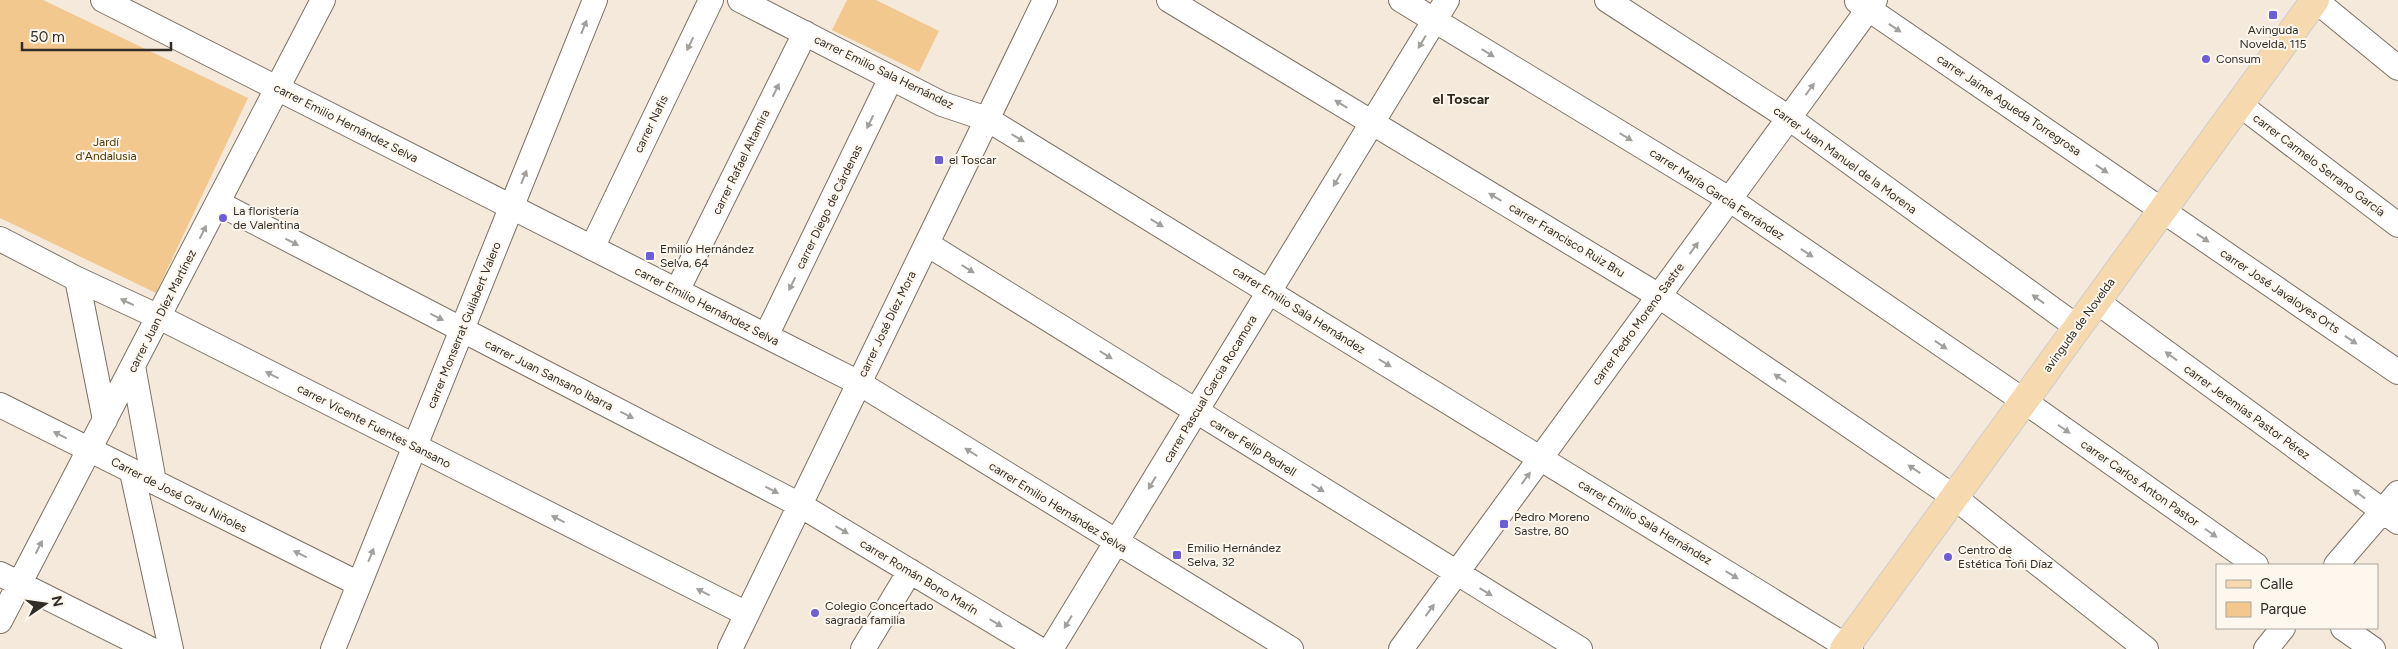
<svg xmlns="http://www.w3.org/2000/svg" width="2398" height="649" viewBox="0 0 2398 649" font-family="Figtree,sans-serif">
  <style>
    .green { fill: #f3c88e }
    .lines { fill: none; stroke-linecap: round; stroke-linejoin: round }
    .minor-casing { stroke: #7b7164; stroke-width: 26 }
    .major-casing { stroke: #cdcccb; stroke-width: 30 }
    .minor { stroke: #fff; stroke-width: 24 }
    .major { stroke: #f7d9af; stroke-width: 28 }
    .oneway { fill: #a2a09d }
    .poi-dot { fill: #6d5dd7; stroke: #fef7ee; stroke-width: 2 }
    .labels { text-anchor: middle; stroke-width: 4; stroke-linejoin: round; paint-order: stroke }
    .poi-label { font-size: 12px; fill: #302c26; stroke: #fef7ee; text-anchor: start }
    .street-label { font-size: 12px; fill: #302c26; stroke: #fef7ee }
    .park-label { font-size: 12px; fill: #553701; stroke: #fef7ee }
    .neighbourhood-label { font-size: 14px; font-weight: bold; fill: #30281d; stroke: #fef7ee }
  </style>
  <rect width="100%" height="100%" fill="#f4e9da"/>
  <path class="green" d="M0,0h43l205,98 -92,195 -156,-75z
    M847,0h29l63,31 -20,41 -87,-42z"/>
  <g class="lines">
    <defs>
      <path id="minor" d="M103,0l756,383 432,266
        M740,0l202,104 45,15 864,530
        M1169,0l490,296 295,201 192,152
        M1401,0l328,199 295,202 232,164
        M1607,0l182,118 288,209
        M2315,0l83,68
        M1857,1l541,371
        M2239,104l159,121
        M218,203l582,302 239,144
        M0,239l77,40 82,38 588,297
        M927,244l653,405
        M592,248l119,-248
        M77,279l28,141
        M677,291l128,-258
        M2096,301l302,221
        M766,336l125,-258
        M133,366l21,116
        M0,405l359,179
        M132,472l39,177
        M2336,565l62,-72
        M0,574l150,75
        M0,621l323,-621
        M2343,628l30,21
        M333,649l262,-649
        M730,649l315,-649
        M863,649l47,-78
        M1051,649l396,-649
        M1401,649l474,-649
        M2266,649l17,-21"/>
      <path id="major" d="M1844,649l471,-649"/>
    </defs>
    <use href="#minor" class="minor-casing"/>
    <use href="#major" class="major-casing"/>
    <use href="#minor" class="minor"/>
    <use href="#major" class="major"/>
  </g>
  <defs><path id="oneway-solid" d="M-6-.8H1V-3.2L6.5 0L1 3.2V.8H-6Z" transform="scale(1.25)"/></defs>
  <g class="oneway">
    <use href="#oneway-solid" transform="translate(584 27) rotate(-68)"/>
    <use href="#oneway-solid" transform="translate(1895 28) rotate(34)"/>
    <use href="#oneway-solid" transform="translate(1422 42) rotate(121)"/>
    <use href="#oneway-solid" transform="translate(690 44) rotate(116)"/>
    <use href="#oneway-solid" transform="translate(1488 53) rotate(31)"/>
    <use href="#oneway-solid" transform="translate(1810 89) rotate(-54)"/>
    <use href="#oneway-solid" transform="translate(776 90) rotate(-64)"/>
    <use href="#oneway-solid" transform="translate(1341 104) rotate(-149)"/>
    <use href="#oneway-solid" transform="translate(870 122) rotate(116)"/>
    <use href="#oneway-solid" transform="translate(1626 137) rotate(31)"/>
    <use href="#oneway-solid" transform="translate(1018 138) rotate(31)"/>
    <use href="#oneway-solid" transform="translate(2102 169) rotate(34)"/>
    <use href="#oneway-solid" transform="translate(524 177) rotate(-68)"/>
    <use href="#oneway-solid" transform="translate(1337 180) rotate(121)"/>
    <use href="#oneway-solid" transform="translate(1495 197) rotate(-149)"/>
    <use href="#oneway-solid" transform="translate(1157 223) rotate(31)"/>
    <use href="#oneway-solid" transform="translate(203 232) rotate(-63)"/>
    <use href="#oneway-solid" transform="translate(2203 238) rotate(34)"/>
    <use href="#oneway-solid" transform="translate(292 242) rotate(27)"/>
    <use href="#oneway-solid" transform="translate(1694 248) rotate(-54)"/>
    <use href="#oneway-solid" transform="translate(1807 253) rotate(34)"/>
    <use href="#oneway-solid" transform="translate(968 269) rotate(32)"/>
    <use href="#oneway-solid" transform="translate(792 284) rotate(116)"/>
    <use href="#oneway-solid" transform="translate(2038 299) rotate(-144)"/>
    <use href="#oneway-solid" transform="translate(127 302) rotate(-155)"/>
    <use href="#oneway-solid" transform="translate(437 317) rotate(27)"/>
    <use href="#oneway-solid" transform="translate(2351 340) rotate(34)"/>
    <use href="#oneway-solid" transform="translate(1941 345) rotate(34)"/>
    <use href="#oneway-solid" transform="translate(1106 355) rotate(32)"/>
    <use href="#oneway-solid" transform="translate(2171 356) rotate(-144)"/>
    <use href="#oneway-solid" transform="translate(1385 363) rotate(32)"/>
    <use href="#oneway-solid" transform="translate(272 375) rotate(-153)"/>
    <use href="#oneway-solid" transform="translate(1780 378) rotate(-146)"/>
    <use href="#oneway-solid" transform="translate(627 415) rotate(27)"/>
    <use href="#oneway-solid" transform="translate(2064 429) rotate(35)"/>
    <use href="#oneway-solid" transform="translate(60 435) rotate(-153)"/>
    <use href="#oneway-solid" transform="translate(971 452) rotate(-148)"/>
    <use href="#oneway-solid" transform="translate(1914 469) rotate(-146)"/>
    <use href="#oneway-solid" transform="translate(1526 478) rotate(-54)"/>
    <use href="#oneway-solid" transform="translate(1152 483) rotate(121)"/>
    <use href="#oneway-solid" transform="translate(1318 488) rotate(32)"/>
    <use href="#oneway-solid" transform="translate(772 490) rotate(27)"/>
    <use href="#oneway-solid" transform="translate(2359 494) rotate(-144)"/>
    <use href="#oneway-solid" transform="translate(558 519) rotate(-153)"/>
    <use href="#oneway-solid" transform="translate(842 530) rotate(31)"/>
    <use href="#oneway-solid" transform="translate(2211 533) rotate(35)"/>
    <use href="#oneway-solid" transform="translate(39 547) rotate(-63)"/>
    <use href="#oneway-solid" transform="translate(300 554) rotate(-154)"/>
    <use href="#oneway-solid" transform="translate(371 555) rotate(-68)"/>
    <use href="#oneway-solid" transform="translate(1732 575) rotate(31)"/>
    <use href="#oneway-solid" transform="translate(703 592) rotate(-153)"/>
    <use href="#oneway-solid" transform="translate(1486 592) rotate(31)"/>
    <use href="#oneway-solid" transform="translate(1430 610) rotate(-54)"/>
    <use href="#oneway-solid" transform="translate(1068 622) rotate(121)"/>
    <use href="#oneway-solid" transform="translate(996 623) rotate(31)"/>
  </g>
  <g class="poi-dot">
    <rect x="2268" y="10" width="10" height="10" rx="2.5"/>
    <circle cx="2206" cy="59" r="5"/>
    <rect x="934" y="155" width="10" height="10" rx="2.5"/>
    <circle cx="223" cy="218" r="5"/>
    <rect x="645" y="251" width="10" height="10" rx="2.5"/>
    <rect x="1499" y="519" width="10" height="10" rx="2.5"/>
    <rect x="1172" y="550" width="10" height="10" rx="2.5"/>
    <circle cx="1948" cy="557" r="5"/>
    <circle cx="815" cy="613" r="5"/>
  </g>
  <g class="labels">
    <g class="poi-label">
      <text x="2273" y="34" text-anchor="middle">Avinguda<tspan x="2273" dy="14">Novelda, 115</tspan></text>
      <text x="2216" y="63">Consum</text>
      <text x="949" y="164">el Toscar</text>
      <text x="233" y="215">La floristería<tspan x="233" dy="14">de Valentina</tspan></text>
      <text x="660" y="253">Emilio Hernández<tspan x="660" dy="14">Selva, 64</tspan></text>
      <text x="1514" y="521">Pedro Moreno<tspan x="1514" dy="14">Sastre, 80</tspan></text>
      <text x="1187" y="552">Emilio Hernández<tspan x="1187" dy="14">Selva, 32</tspan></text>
      <text x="1958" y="554">Centro de<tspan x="1958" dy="14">Estética Toñi Díaz</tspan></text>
      <text x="825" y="610">Colegio Concertado<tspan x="825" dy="14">sagrada familia</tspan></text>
    </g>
    <g class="street-label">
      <text transform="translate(884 72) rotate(26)" y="4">carrer Emilio Sala Hernández</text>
      <text transform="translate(2009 105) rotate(34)" y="4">carrer Jaime Agueda Torregrosa</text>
      <text transform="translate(346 123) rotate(27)" y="4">carrer Emilio Hernández Selva</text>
      <text transform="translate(651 124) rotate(-64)" y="4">carrer Nafis</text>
      <text transform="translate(1845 160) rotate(36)" y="4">carrer Juan Manuel de la Morena</text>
      <text transform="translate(741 162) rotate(-64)" y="4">carrer Rafael Altamira</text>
      <text transform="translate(2319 165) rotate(37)" y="4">carrer Carmelo Serrano García</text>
      <text transform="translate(1717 194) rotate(33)" y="4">carrer María García Ferrández</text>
      <text transform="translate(829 207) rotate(-64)" y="4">carrer Diego de Cárdenas</text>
      <text transform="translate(1567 240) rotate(31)" y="4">carrer Francisco Ruiz Bru</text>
      <text transform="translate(2280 291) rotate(34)" y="4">carrer José Javaloyes Orts</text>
      <text transform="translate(707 306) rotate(27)" y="4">carrer Emilio Hernández Selva</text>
      <text transform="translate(1299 310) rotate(32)" y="4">carrer Emilio Sala Hernández</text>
      <text transform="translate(162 311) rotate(-63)" y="4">carrer Juan Díez Martínez</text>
      <text transform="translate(887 324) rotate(-64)" y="4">carrer José Díez Mora</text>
      <text transform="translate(1638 324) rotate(-54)" y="4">carrer Pedro Moreno Sastre</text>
      <text transform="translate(464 325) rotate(-68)" y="4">carrer Monserrat Guilabert Valero</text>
      <text transform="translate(2079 325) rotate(-54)" y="4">avinguda de Novelda</text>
      <text transform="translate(549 375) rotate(27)" y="4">carrer Juan Sansano Ibarra</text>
      <text transform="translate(1210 389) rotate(-59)" y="4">carrer Pascual Garcia Rocamora</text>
      <text transform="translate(2247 412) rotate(36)" y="4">carrer Jeremías Pastor Pérez</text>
      <text transform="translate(374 426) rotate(27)" y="4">carrer Vicente Fuentes Sansano</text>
      <text transform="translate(1253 447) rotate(32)" y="4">carrer Felip Pedrell</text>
      <text transform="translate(2140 483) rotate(35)" y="4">carrer Carlos Anton Pastor</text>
      <text transform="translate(179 495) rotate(27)" y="4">Carrer de José Grau Niñoles</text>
      <text transform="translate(1058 507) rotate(32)" y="4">carrer Emilio Hernández Selva</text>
      <text transform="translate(1645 522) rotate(31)" y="4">carrer Emilio Sala Hernández</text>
      <text transform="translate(919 577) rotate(31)" y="4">carrer Román Bono Marín</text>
    </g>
    <g class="park-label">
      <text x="106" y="146">Jardí<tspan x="106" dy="14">d'Andalusia</tspan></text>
    </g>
    <g class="neighbourhood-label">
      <text x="1461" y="104">el Toscar</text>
    </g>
  </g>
  <rect x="2216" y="564" width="162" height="65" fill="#fef7ee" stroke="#aca69e"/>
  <rect x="2226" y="580" width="25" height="8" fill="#f7d9af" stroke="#aca69e"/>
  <text x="2260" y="589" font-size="15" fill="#302c26">Calle</text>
  <rect x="2226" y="602" width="25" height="15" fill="#f3c88e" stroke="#aca69e"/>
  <text x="2260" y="614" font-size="15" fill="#302c26">Parque</text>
  <g transform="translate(45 604) rotate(77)" stroke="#fef7ee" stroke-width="4" paint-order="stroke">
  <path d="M0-4L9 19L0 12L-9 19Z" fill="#302c26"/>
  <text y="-8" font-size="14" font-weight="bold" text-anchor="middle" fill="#302c26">N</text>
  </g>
  <path d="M22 42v8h149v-8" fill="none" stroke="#302c26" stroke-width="2.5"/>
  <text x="30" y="42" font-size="15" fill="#302c26" stroke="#fef7ee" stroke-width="4" paint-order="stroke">50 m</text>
</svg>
